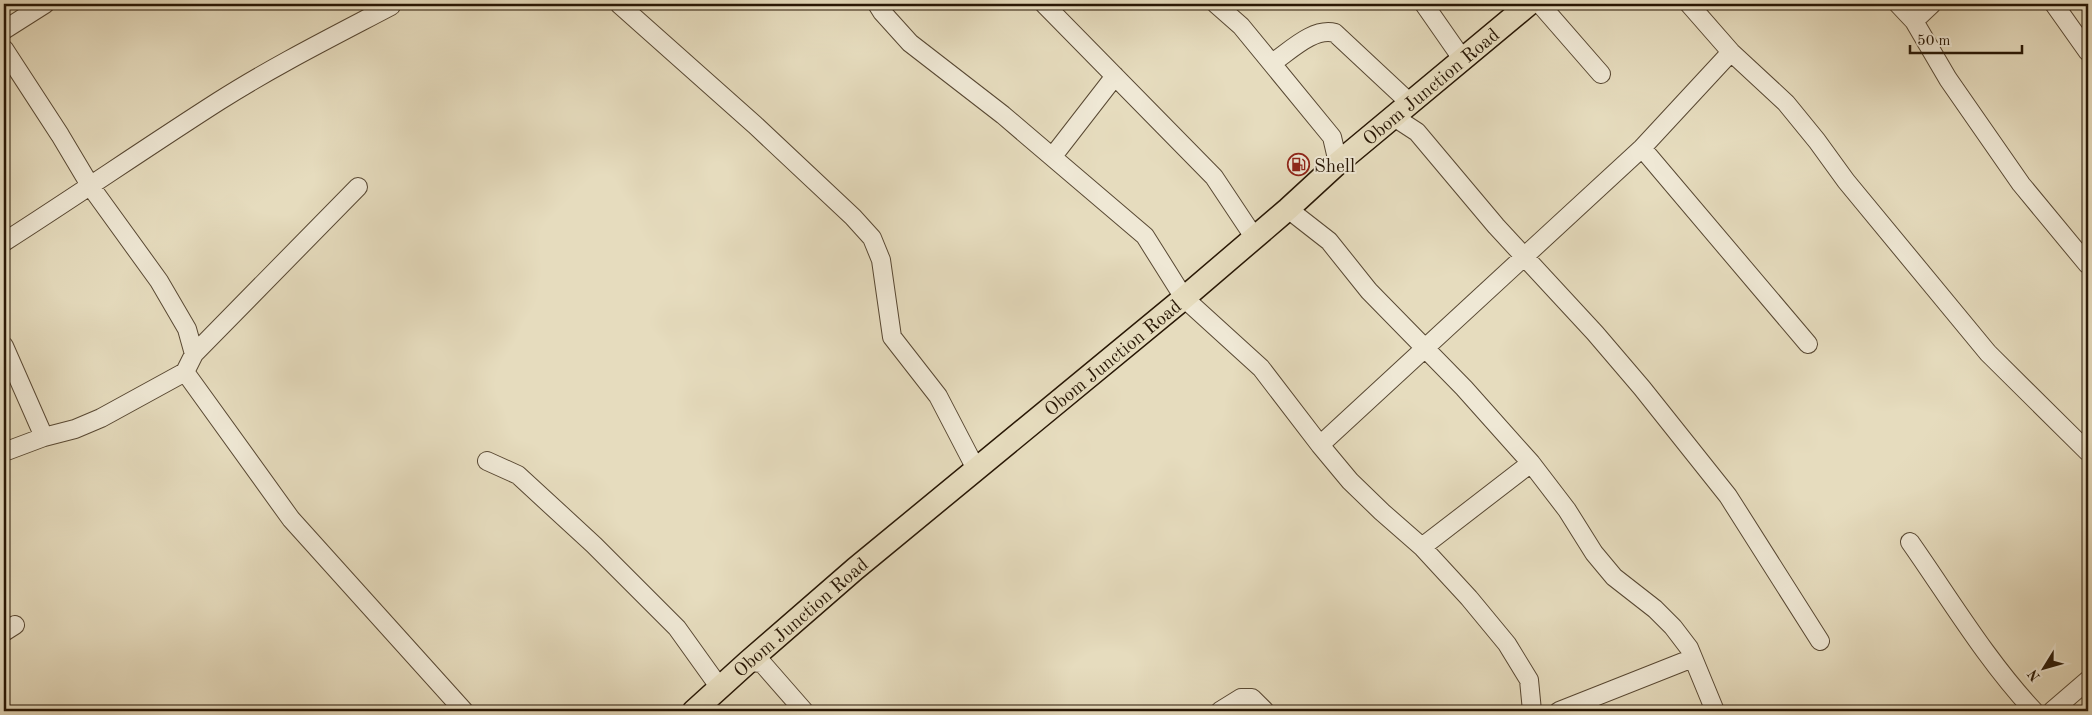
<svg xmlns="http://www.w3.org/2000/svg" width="2092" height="715" viewBox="0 0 2092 715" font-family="'Old Standard TT',serif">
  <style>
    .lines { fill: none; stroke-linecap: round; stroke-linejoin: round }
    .minor-casing { stroke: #584833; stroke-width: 20 }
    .major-casing { stroke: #281705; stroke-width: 25 }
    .minor { stroke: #efe8d5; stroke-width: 18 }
    .major { stroke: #e6dcbe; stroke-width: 22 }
    .labels { text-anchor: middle; stroke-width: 4; stroke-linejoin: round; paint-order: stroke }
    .street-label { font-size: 19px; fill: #281705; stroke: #efe8d5 }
    .poi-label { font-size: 19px; fill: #281705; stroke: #efe8d5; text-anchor: start }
  </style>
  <rect width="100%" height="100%" fill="#e6dcbe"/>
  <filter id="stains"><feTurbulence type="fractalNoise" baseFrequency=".004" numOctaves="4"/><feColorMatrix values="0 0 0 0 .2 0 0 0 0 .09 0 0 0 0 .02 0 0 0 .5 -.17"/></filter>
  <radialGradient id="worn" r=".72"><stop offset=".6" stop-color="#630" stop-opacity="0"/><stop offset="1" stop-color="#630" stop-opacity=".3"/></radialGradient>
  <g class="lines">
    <defs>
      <path id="minor" d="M619,4l136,121 98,92 19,21 9,22 11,77 46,59 38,73
        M877,4l5,8 28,31 93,72 142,121 39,62 77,70 59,77 30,36 32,31 40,35 47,51 38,46 22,36 3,31
        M1044,4l170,173 40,60
        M1216,4l25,22 91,111 6,26
        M1424,4l39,56
        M1540,4l61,70
        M1689,4l42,48 55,51 31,38 29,40 142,172 100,99
        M1898,4l16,17 34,58 73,105 67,81
        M2054,4l34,48
        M1914,21l18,-17
        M4,30l41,-26
        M4,49l56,86 31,52 68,94 28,48 7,25
        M1272,63c17,-11 41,-36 63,-30l75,70
        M1394,117l23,15 79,94 99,107 47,55 86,108 92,145
        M1642,148l166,196
        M1053,156l62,-80
        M1288,209l41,32 40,50 95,97 67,75 36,47 27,43 20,24 41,32 18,18 16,21 26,63
        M4,242c72,-46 143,-95 215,-141 55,-35 115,-65 172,-95
        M4,346l40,91
        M185,372l106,147 173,192
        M1320,445l322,-297 89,-96
        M4,452l40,-15 31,-8 26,-11 84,-46 9,-18 164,-167
        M487,461l31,14 76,70 83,83 43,60
        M1910,542c40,57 77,119 124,169
        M1422,547l109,-84
        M4,632l11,-7
        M748,662l14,1 42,48
        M1220,711l21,-13h11l13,13
        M1559,711l134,-53
        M2052,711l36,-31"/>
      <g id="major">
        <path id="s1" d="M694,711l54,-49 107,-93 329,-271 104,-89 50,-46 191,-159"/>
      </g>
    </defs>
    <use href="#minor" class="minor-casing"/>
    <use href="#major" class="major-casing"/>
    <use href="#minor" class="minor"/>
    <use href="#major" class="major"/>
  </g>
  <defs>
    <symbol id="fuel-ring" viewBox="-11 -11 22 22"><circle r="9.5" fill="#efe8d5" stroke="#8f2418" stroke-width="1.5"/><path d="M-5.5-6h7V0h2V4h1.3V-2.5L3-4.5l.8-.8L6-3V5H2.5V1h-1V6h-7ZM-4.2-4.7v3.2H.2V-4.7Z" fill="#8f2418"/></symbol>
  </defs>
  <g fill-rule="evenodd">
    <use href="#fuel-ring" x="1286" y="152" width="25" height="25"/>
  </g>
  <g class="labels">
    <g class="street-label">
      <text dy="7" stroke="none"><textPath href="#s1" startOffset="966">Obom Junction Road</textPath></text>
      <text dy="7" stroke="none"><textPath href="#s1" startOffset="548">Obom Junction Road</textPath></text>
      <text dy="7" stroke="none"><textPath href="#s1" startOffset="142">Obom Junction Road</textPath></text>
    </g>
    <g class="poi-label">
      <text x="1314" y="172">Shell</text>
    </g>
  </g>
  <rect width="2092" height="715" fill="none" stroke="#e6dcbe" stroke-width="20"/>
  <rect x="5" y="5" width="2082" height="705" fill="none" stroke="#281705" stroke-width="2.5"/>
  <rect x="10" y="10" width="2072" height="695" fill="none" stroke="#281705"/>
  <g transform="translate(2044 668) rotate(233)" stroke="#efe8d5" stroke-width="4" paint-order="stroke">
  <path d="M0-4L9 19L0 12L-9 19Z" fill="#281705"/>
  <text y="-8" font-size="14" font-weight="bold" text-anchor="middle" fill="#281705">N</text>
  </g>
  <path d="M1910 45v8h112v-8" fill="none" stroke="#281705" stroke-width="2.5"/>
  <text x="1917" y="45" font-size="15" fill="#281705" stroke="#efe8d5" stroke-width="4" paint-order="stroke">50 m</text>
  <rect width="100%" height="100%" filter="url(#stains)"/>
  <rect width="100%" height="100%" fill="url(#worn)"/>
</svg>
